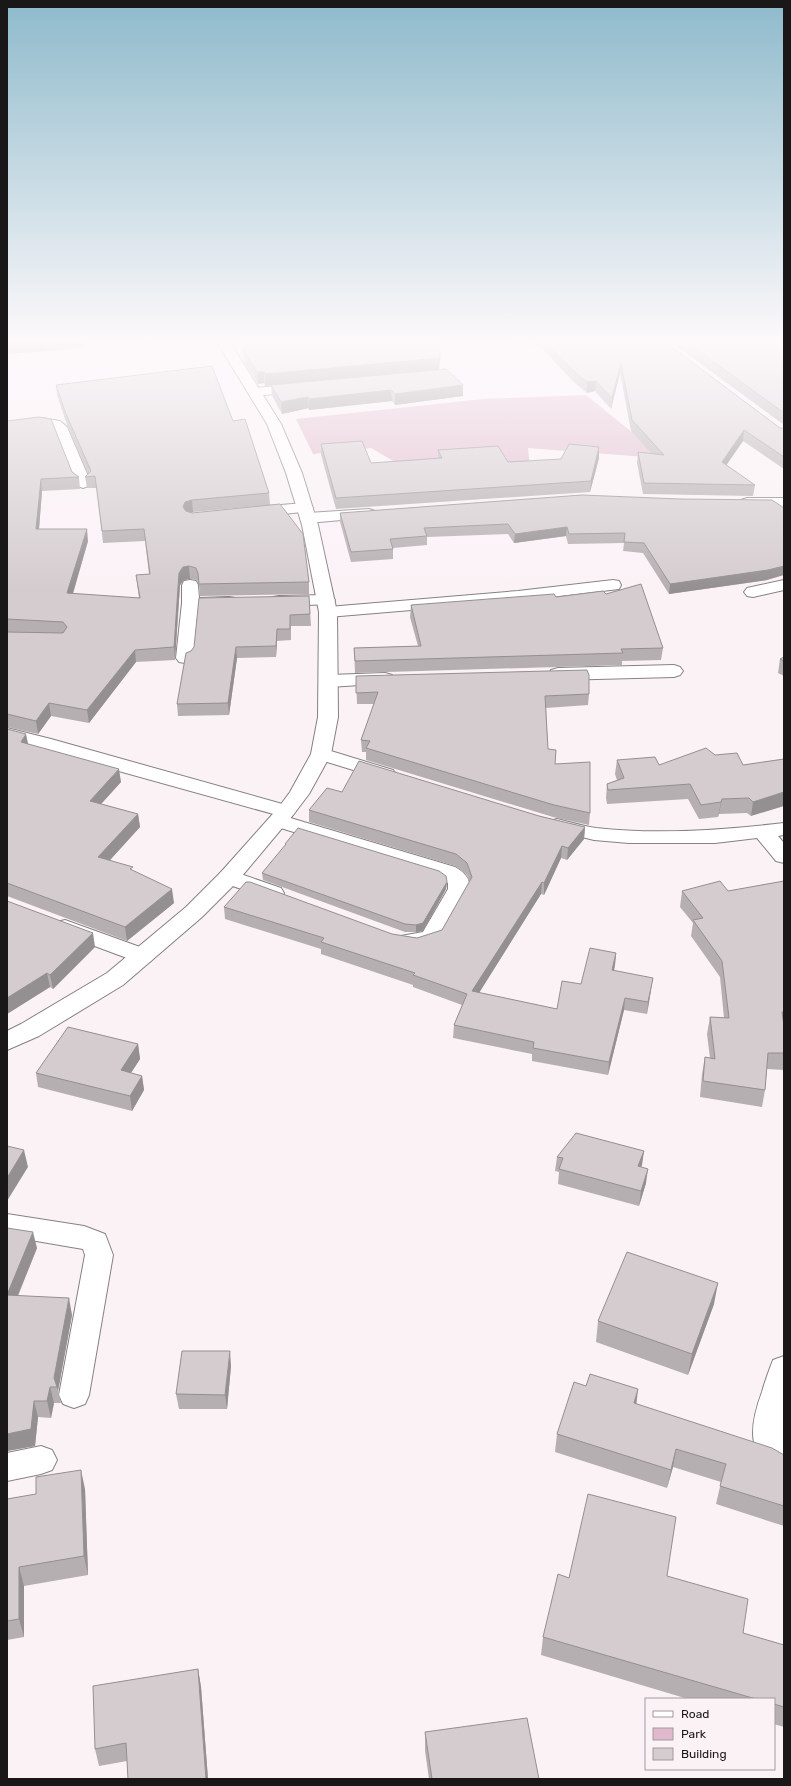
<svg xmlns="http://www.w3.org/2000/svg" width="791" height="1786" viewBox="0 0 791 1786" font-family="Rubik,sans-serif">
  <style>
    .green { fill: #e0bacc }
    .lines { fill: none; stroke-linecap: round; stroke-linejoin: round }
    .minor-casing { stroke: #878083; stroke-width: 2 }
    .tertiary-casing { stroke: #878083; stroke-width: 2 }
    .minor { fill: #fff; fill-rule: evenodd }
    .tertiary { fill: #fff; fill-rule: evenodd }
    .wall { fill: #b6afb2 }
    .shaded-wall { fill: #948f91 }
    .building { fill: #d4cccf; stroke: #948f91 }
  </style>
  <rect width="100%" height="100%" fill="#fbf2f6"/>
  <path class="green" d="M586,395l58,47 15,16 -131,-10 2,21 -114,5 -45,-26 -58,6 -17,-35 187,-20z"/>
  <g class="lines">
    <defs>
      <path id="minor" d="M515,339h55l-1,3c-17,4 -36,4 -53,0z
        M300,384l5,1 2,3 -2,3 -50,5 -5,-1 -2,-3 2,-3 5,-1z
        M41,418l19,3 7,6 24,56 -3,3 -5,2 -5,-2 -3,-3 -21,-54 -13,-2 -34,4v-8z
        M747,498h37v10l-43,-2 -2,-3 2,-3z
        M305,503l6,2 2,3 -2,3 -55,6 -6,-2 -2,-3 2,-3 6,-2z
        M369,509l6,2 2,3 -2,3 -67,6 -6,-2 -2,-3 2,-3 6,-2z
        M190,580l6,1 2,4 1,13 30,-1 6,1 3,4 -3,4 -36,2 -5,50 -3,4 -6,1 -6,-1 -3,-4 6,-55v-18l2,-4z
        M613,580l6,1 2,4 -2,4 -101,12 -190,16 -6,-1 -3,-4 3,-4 6,-1 190,-16z
        M784,580v10l-31,7 -6,-1 -3,-4 3,-4z
        M326,595l6,1 3,4 -3,4 -53,2 -6,-1 -3,-4 3,-4 6,-1z
        M674,665l6,2 3,4 -3,4 -6,2 -116,3 -7,-2 -2,-4 2,-4 7,-2z
        M385,673l7,2 2,4 -2,4 -63,4 -7,-2 -2,-4 2,-4 7,-2z
        M7,728l44,11 242,68 3,4 -3,4 -6,2 168,50c9,5 15,11 15,22l-30,53 -16,6h-15l-8,-2 -3,-5 3,-5 22,-4 25,-43v-6l-9,-6 -168,-52 -3,-4 3,-4 6,-2 -270,-75z
        M321,748l72,22 3,4 -3,4 -7,2 -72,-22 -3,-4 3,-4z
        M557,819c13,3 26,7 39,9 62,7 126,2 188,-5v12l-6,1 6,7v20l-8,-2 -19,-23 -42,5h-86l-35,-3 -44,-11 -3,-4 3,-4z
        M229,870l52,18 3,5 -3,5 -8,2 -52,-18 -3,-5 3,-5z
        M65,920l86,31 4,5 -4,5 -8,3 -86,-32 -3,-5 3,-5z
        M7,1214l77,12 21,8 8,21 -24,140 -4,9 -11,4 -11,-4 -4,-9 26,-140 -2,-6 -76,-13z
        M784,1356v118c-40,-15 -34,-50 -22,-82 3,-11 7,-22 11,-32z
        M41,1446l11,4 5,10 -5,10 -11,4 -34,7v-28z"/>
      <path id="tertiary" d="M215,339h13l53,85 21,49 16,52 19,87 1,105 -7,37 -22,40 -16,21 -56,67 -35,35 -79,68 -84,51 -32,14v-19l14,-7 86,-51 79,-66 35,-35 58,-65 11,-15 21,-38 7,-37 1,-105 -17,-87 -16,-52 -19,-49z"/>
    </defs>
    <use href="#minor" class="minor-casing"/>
    <use href="#tertiary" class="tertiary-casing"/>
    <use href="#minor" class="minor"/>
    <use href="#tertiary" class="tertiary"/>
  </g>
  <path class="wall" d="M7,339h126l-49,4v5z
    M143,339h54l-53,4z
    M242,339h78l1,1 119,3 -1,27 24,26 -68,9 -3,-4 -83,9v-2l-27,6 -10,-18 -1,-11 -6,1 -1,-3 -6,1 -14,-22z
    M539,339h122l119,89h4v41l-41,-28 -17,24 29,20 -2,11 -110,-2 -6,-31 1,-11 14,2 -21,-23 -11,-58 -9,36 -16,-18 -8,2 -12,-10 -36,-37z
    M667,339h117v86z
    M56,385l177,36 36,72 1,12 -77,7h-2l118,70v12l-109,2 -1,-11 -2,-5 -7,-1 -6,1 -4,5 -5,75 -39,2 -47,61 -38,-7 -13,18 -31,-7v-95h13h-13v-211l72,56 1,12 -38,2 -3,38 49,12 -15,53 66,4 -3,-23 13,-1 -4,-33 -42,2 -6,-55h-10l-2,-11 3,-4 -21,-48 -10,-30z
    M321,444l50,19 67,-4v-9l70,12 91,-4 -9,34 -254,17 -15,-54z
    M582,495l185,85 -98,14 -26,-41 -20,-2 1,-8 -56,1 -2,-8 -52,7 -6,-9 -81,3v8l-34,3v11l-42,3 -11,-40v-9z
    M606,594l57,54 -2,12 -39,1v4l-267,8 -1,-25 64,-2 -8,-29 1,-12z
    M309,596l2,30h-20v14l-14,1 -1,16 -39,1 -8,57 -51,1 -1,-12 14,-53z
    M784,657v19l-6,-3 2,-14z
    M356,676l233,18 -1,11 -42,3 2,41 7,15 35,49 -1,12 -36,-8 -187,-57v-8h-4l-1,-12 13,-36h-17z
    M7,729l21,15 93,38 -20,22 37,10 2,13 -30,33 23,11 41,32 -47,38 -120,-45z
    M715,755l28,10 41,-6 -33,57 -4,-3 -28,1 -1,3 -19,2 -11,-20 -81,5 -1,-6 1,-14 10,-4 -2,-6 2,-14 42,5z
    M342,792l197,24 46,11 -1,12 -17,21 -6,-2 -17,37 -3,-1 -62,99 78,16 24,-25 35,-31 -1,12 -1,6 37,19 -4,24 -23,-4 -16,65 -76,-14v-7l-79,-16 1,-13 8,-20 -49,-18v-2l-92,-31v-5l-96,-30 -1,-12 193,31 25,-8 27,-48 -2,-7 -12,-9 -146,-44v-12z
    M285,844l162,38 -1,7 -23,42 -7,1h-11l-142,-52 -1,-7 23,-27z
    M784,881v189l-17,-1 -2,21 -3,17 -62,-10 2,-23 3,-17 5,1 -3,-24 3,-17 14,1 -4,-41 -29,-41 2,-13 -13,-16 2,-16h46z
    M7,901l88,46 -42,42 -3,-2 -43,27z
    M138,1044l2,15 -9,14 11,3 2,14 -12,21 -94,-24 -2,-14z
    M644,1151l-3,16 5,16 -7,23 -81,-22 1,-12 -4,-1 2,-14z
    M7,1228l30,20 -19,48 54,19 -14,76 3,12h-7l-3,15 -13,-1 -3,29 -28,5z
    M714,1304l-26,71 -92,-33 2,-21z
    M231,1366l-4,43h-48l-3,-15z
    M636,1404l148,51v71l-68,-22 5,-22 -48,-15 -6,21 -112,-36 2,-18z
    M85,1489l3,86 -64,11v51l-17,3v-141z
    M667,1576l76,57 41,12v82l-10,-3v-25h-86l-147,-44 2,-18 26,-59z
    M198,1669l3,18 7,92h-80l-1,-18 -28,5 -4,-17z
    M425,1732l114,47h-110l-4,-28z"/>
  <path class="shaded-wall" d="M49,339h35v9l-77,6v-11z
    M440,339h23l-23,4z
    M440,358l-1,12 -174,16v-12z
    M621,363l-1,10 -9,36 1,-11z
    M257,372h7v11l-6,1z
    M596,381l-1,10 -8,2v-11z
    M463,385v11l-68,9v-11z
    M391,390l1,11 -83,9v-11z
    M308,397l1,11 -27,6 -1,-12z
    M744,430l-1,11 -22,32 1,-11z
    M599,447v11l-9,34 1,-11z
    M41,479l1,12 -4,50 -2,-12z
    M192,500l1,12 -7,2 -3,-7 2,-5z
    M567,527l-1,9 -52,7 1,-9z
    M87,529l1,12 -19,65 -2,-13z
    M189,566l1,13 -6,1 -4,5 -5,75 -1,-13 5,-74 4,-6z
    M784,566v9l-17,5 -98,14 1,-10z
    M277,629v12l-1,16v-11z
    M236,647l1,11 -8,57 -1,-12z
    M135,650l1,12 -47,61 -2,-13z
    M49,703l2,13 -13,18 -2,-13z
    M26,734l3,14 -8,-6z
    M119,769l2,13 -29,32 -2,-13z
    M784,792v14l-33,10 2,-14z
    M722,799l-3,15 -1,3 3,-15z
    M138,814l2,13 -40,44 -2,-14z
    M585,827l-1,12 -17,21 1,-12z
    M562,846l-1,12 -17,37v-12z
    M447,882l-1,7 -23,42 -7,1v-7z
    M542,882l-1,12 -69,110v-13z
    M172,889l2,14 -47,38 -2,-14z
    M93,933l2,14 -42,42 -3,-14z
    M616,953l-1,12 -4,18 1,-13z
    M47,973l3,14 -43,27v-16z
    M653,978l-6,36 1,-12z
    M625,998l-1,12 -16,65 1,-13z
    M138,1044l2,15 -17,26 -2,-15z
    M142,1076l2,14 -12,21 -2,-15z
    M24,1150l4,17 -21,34v-23z
    M644,1151l-2,14 -6,16 2,-15z
    M648,1169l-2,14 -7,23 2,-15z
    M33,1232l4,16 -26,64 -4,-17z
    M718,1283l-4,21 -26,71 4,-21z
    M69,1298l3,17 -14,76 -1,-4 -3,-9z
    M230,1351l1,15 -4,43 -2,-14z
    M50,1387l4,16 -3,15 -4,-17z
    M638,1389l-2,19 -2,-5z
    M34,1401l4,16 -3,29 -28,5v-17z
    M676,1449l-3,18 -6,21 4,-18z
    M81,1470l4,19 3,86 -4,-19z
    M19,1567l5,19v51l-5,-18z
    M198,1669l3,18 7,92h-2z"/>
  <path class="building" d="M7,339h42l-42,4z
    M242,339h78l1,1 7,-1h112v19l-175,16 -1,-2h-7l-13,-21z
    M542,339h119l119,89h4v29l-40,-27 -22,32 33,23 -111,-2 -6,-31 26,3 -32,-35 -11,-57 -9,35 -16,-17 -9,1 -11,-9z
    M682,339h102v74z
    M212,366l21,55 12,-2 24,74 -77,7 -7,2 -2,5 3,4 6,2 88,-9 23,30 6,48 -110,2 -1,-11 -2,-5 -7,-2 -6,1 -4,6 -5,74 -39,3 -48,60 -38,-7 -13,18 -29,-7v-82l56,1 4,-6 -4,-5 -56,-3v-198l32,-4 12,2 21,53 7,5 -38,2 -5,50h51l-20,64 73,5 -4,-23 14,-1 -6,-45 -42,2 -7,-55 -10,1 6,-6 -25,-57 -10,-29z
    M446,369l17,16 -68,9 -4,-4 -82,9 -1,-2 -27,5 -10,-17z
    M362,441l9,22 71,-5 -4,-8 60,-4 10,16 53,-3 8,-15 30,3 -8,34 -255,17 -15,-54z
    M582,495l98,4 92,1 12,8v58l-16,4 -98,14 -26,-41 -20,-1 1,-9 -56,1 -2,-7 -52,7 -7,-10 -84,4 3,8 -37,3 3,10 -42,3 -11,-39z
    M641,584l22,64 -42,1 2,4 -268,8 -1,-13 67,-2 -10,-41 143,-11 2,3 47,-6 3,3z
    M309,596l1,18 -20,1v14h-13l-1,17 -40,1 -8,56 -51,1 9,-51 5,-2 3,-4 5,-49z
    M784,657v4l-4,-2z
    M587,670l2,5v19l-44,2 3,53 8,1 -1,14 35,-2v51l-36,-8 -188,-57 4,-7 -9,-1 17,-48 -22,1v-17z
    M7,729l19,5 -5,8 98,27 -29,32 48,13 -40,43 35,10 -3,2 42,20 -47,38 -118,-44z
    M706,748l9,7 22,-2 6,12 41,-6v33l-31,10 -4,-4 -27,1 -1,3 -20,3 -11,-21 -82,6 -1,-6 17,-6 -7,-18 38,-3 4,8z
    M359,761l180,55 46,11 -17,21 -6,-2 -18,37 -2,-1 -70,109 85,18 5,-28 19,3 9,-36 26,5 -4,17 41,8 -5,24 -23,-4 -16,64 -76,-14 1,-6 -80,-17 13,-31 -54,-19 2,-2 -94,-31 3,-4 -100,-31 22,-25h4l142,52 25,4 25,-8 30,-53 -5,-14 -11,-9 -147,-44 18,-22 15,4z
    M298,828l141,43 7,5 1,6 -24,41 -7,2 -11,-1 -143,-51 24,-29h-1z
    M720,881l8,10 56,-10v131h-2l2,14v27h-16l-3,37 -62,-9 2,-24 10,2 -5,-42 19,1 -7,-57 -29,-41 10,-2 -21,-27z
    M7,901l86,32 -43,42 -3,-2 -40,25z
    M68,1027l70,17 -17,26 21,6 -12,20 -94,-23z
    M576,1133l68,18 -6,15 10,3 -7,22 -82,-22 4,-11 -6,-1z
    M7,1146l17,4 -17,28z
    M7,1228l26,4 -26,63z
    M627,1252l91,31 -26,71 -94,-33z
    M7,1295l62,3 -15,80 3,9h-7l-3,14h-13l-3,28 -24,5z
    M182,1351h48l-5,44 -49,-1z
    M590,1374l48,15 -4,14 138,45 12,7v51l-64,-20 6,-22 -50,-15 -5,21 -114,-36 17,-52 12,4z
    M81,1470l3,86 -65,11v52l-12,2v-122l29,-5v-17z
    M588,1494l88,23 -9,59 81,23 -5,34 41,12v62l-10,-3v-5h-18l-213,-62 15,-63 11,4z
    M198,1669l8,110h-78l-2,-36 -31,6 -2,-63z
    M527,1718l12,61h-107l-7,-47z"/>
  <linearGradient id="sky" x2="0" y2="1"><stop stop-color="#8ebacb"/><stop offset="0.58" stop-color="#fdf9fb"/><stop offset="1" stop-color="#fdf9fb" stop-opacity="0"/></linearGradient>
  <rect width="791" height="589" fill="url(#sky)"/>
  <rect width="791" height="1786" fill="none" stroke="#1a1718" stroke-width="16"/>
  <rect x="645" y="1698" width="130" height="72" fill="#fbf2f6" stroke="#a19a9d"/>
  <rect x="653" y="1711" width="20" height="6" fill="#ffffff" stroke="#a19a9d"/>
  <text x="681" y="1718" font-size="12" fill="#1a1718">Road</text>
  <rect x="653" y="1728" width="20" height="12" fill="#e0bacc" stroke="#a19a9d"/>
  <text x="681" y="1738" font-size="12" fill="#1a1718">Park</text>
  <rect x="653" y="1748" width="20" height="12" fill="#d4cccf" stroke="#a19a9d"/>
  <text x="681" y="1758" font-size="12" fill="#1a1718">Building</text>
</svg>
